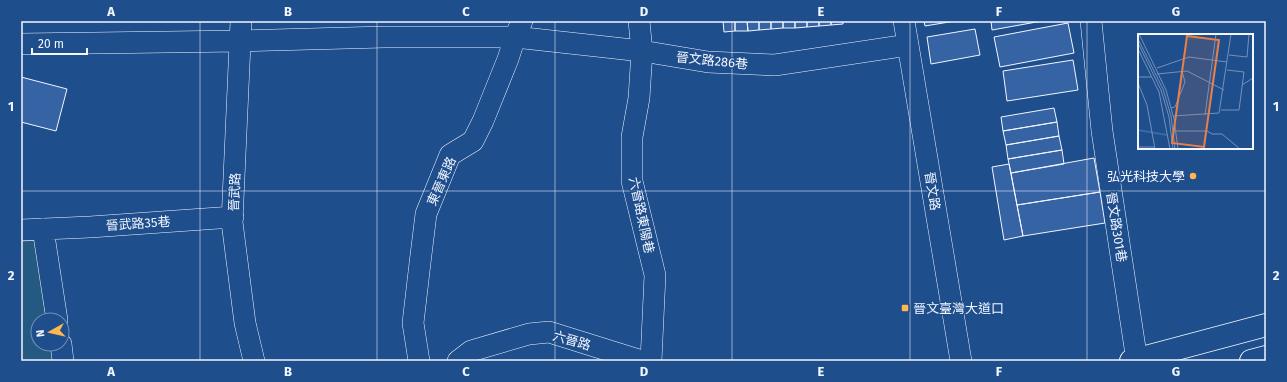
<svg xmlns="http://www.w3.org/2000/svg" width="1287" height="382" viewBox="0 0 1287 382" font-family="'Fira Sans','Noto Sans TC',sans-serif">
  <style>
    .green { fill: #245a82; stroke: #a8bbd7 }
    .building { fill: #3563a3; stroke: #f2f6ff }
    .lines { fill: none; stroke-linecap: round; stroke-linejoin: round }
    .minor-casing { stroke: #f2f6ff; stroke-width: 22 }
    .major-casing { stroke: #f2f6ff; stroke-width: 24 }
    .minor { stroke: #1f4e8c; stroke-width: 21 }
    .major { stroke: #1f4e8c; stroke-width: 22 }
    .grid { fill: none; stroke: #f2f6ff; stroke-width: 1; stroke-opacity: 0.55 }
    .poi-dot { fill: #ffb74d; stroke: #1f4e8c; stroke-width: 1.5 }
    .labels { text-anchor: middle; stroke-width: 3; stroke-linejoin: round; paint-order: stroke }
    .street-label { font-size: 13px; fill: #f2f6ff; stroke: #1f4e8c }
    .poi-label { font-size: 13px; fill: #f2f6ff; stroke: #1f4e8c; text-anchor: end }
    .inset-river { fill: none; stroke: #3b69a3; stroke-width: 2 }
    .inset-road { fill: none; stroke: #7391ba; stroke-width: 1 }
    .view { fill: #ea8049; fill-opacity: 0.15; stroke: #ea8049; stroke-width: 2 }
    .inset-edge { fill: none; stroke: #f2f6ff; stroke-width: 2 }
    .neatline { fill: none; stroke: #f2f6ff; stroke-width: 1.5 }
    .grid-label { font-size: 13px; text-anchor: middle; font-weight: bold; fill: #f2f6ff }
  </style>
  <rect width="100%" height="100%" fill="#1f4e8c"/>
  <path class="green" d="M35,240l12,80h-9v24h13l2,17h-32v-120z"/>
  <path class="building" d="M723,21h12v10l-11,1z
    M735,21h12l1,10h-13z
    M747,21h12v9l-11,1z
    M759,21h12v8l-12,1z
    M771,21h12v7l-12,1z
    M783,21h12v7h-12z
    M795,21h12v6l-12,1z
    M807,21h12v5l-12,1z
    M819,21h12v4l-12,1z
    M831,21h12v3l-12,1z
    M924,21h31l-30,5z
    M991,21h51l-50,9z
    M1068,23l6,30 -74,14 -6,-30z
    M975,29l5,26 -49,9 -4,-27z
    M1073,60l5,30 -71,11 -4,-30z
    M21,77l46,12 -11,42 -35,-9z
    M1054,108l3,14 -54,9 -2,-14z
    M1057,122l2,14 -53,9 -3,-14z
    M1059,136l3,14 -54,9 -2,-14z
    M1062,150l2,14 -53,9 -3,-14z
    M1094,158l6,34 -83,13 -6,-32z
    M1009,164l14,72 -19,4 -12,-73z
    M1100,192l5,31 -82,13 -6,-31z"/>
  <g class="lines">
    <defs>
      <path id="minor" d="M241,21l-9,201 13,101 9,38
        M639,21l3,30 -3,47 -7,39v44l23,94 -4,86
        M904,21l57,340
        M1091,21l11,110 35,230
        M21,44l219,-3 144,-4h131l127,14 66,11 67,3 133,-20
        M43,229l14,91
        M21,230l69,-3 143,-10
        M61,344l2,17
        M419,361l-6,-38 7,-60 6,-49 24,-59 23,-14 10,-20 25,-62 7,-22 7,-16
        M458,361l13,-10 58,-17 20,-2 93,29"/>
      <path id="major" d="M1131,361l135,-36
        M1251,361l15,-4"/>
    </defs>
    <use href="#minor" class="minor-casing"/>
    <use href="#major" class="major-casing"/>
    <use href="#minor" class="minor"/>
    <use href="#major" class="major"/>
  </g>
  <path class="grid" d="M200,21v340M377,21v340M555,21v340M732,21v340M910,21v340M1087,21v340M21,191h1245"/>
  <g class="poi-dot">
    <circle cx="1193" cy="176" r="4"/>
    <rect x="901" y="304" width="8" height="8" rx="2"/>
  </g>
  <g class="labels">
    <g class="street-label">
      <text transform="translate(712 60) rotate(6)" y="5">晉文路286巷</text>
      <text transform="translate(441 181) rotate(-66)" y="5">東晉東路</text>
      <text transform="translate(933 191) rotate(81)" y="5">晉文路</text>
      <text transform="translate(234 192) rotate(-87)" y="5">晉武路</text>
      <text transform="translate(642 215) rotate(78)" y="5">六晉路東陽巷</text>
      <text transform="translate(138 223) rotate(-4)" y="5">晉武路35巷</text>
      <text transform="translate(1117 227) rotate(81)" y="5">晉文路301巷</text>
      <text transform="translate(572 340) rotate(16)" y="5">六晉路</text>
    </g>
    <g class="poi-label">
      <text x="1185" y="181">弘光科技大學</text>
      <text x="913" y="313" text-anchor="start">晉文臺灣大道口</text>
    </g>
  </g>
  <g transform="translate(1138 34)">
    <rect width="115" height="115" fill="#1f4e8c"/>
    <path d="M47,0h14v6h-14z" fill="#245a82"/>
    <path class="inset-river" d="M0,96l29,5"/>
    <path class="inset-road" d="M1,0l27,56 8,29 4,30M0,5l25,50 8,27 4,33M0,9l23,47 8,27 4,32M0,15l21,43 11,57M91,21l18,2 2,-23M19,34l32,-11 38,5M19,40l30,-3 37,19M0,43h13M0,49l9,22 8,44M104,51l11,-7M33,74l4,-1 10,-25 -3,-11M83,76h18l5,-38 -17,-2M67,81l11,-81M35,82l46,-3 12,-79M37,97h32l5,3h10l18,15M0,113h17"/>
    <path class="view" d="M49,2l32,4 -15,107 -32,-4z"/>
    <rect width="115" height="115" class="inset-edge"/>
  </g>
  <rect width="1287" height="382" fill="none" stroke="#1f4e8c" stroke-width="44"/>
  <g transform="translate(50 332) rotate(262)"><circle r="19" fill="#1f4e8c" stroke="#7391ba"/>
  <path d="M0-3L7 15L0 10L-7 15Z" fill="#ffb74d"/>
  <text y="-6" font-size="11" font-weight="bold" text-anchor="middle" fill="#f2f6ff">N</text>
  </g>
  <path d="M32 48v6h55v-6" fill="none" stroke="#f2f6ff" stroke-width="2"/>
  <text x="38" y="48" font-size="12" fill="#f2f6ff" stroke="#1f4e8c" stroke-width="3" paint-order="stroke">20 m</text>
  <rect x="22" y="22" width="1243" height="338" class="neatline"/>
  <g class="grid-label">
    <text x="111" y="16">A</text>
    <text x="288" y="16">B</text>
    <text x="466" y="16">C</text>
    <text x="644" y="16">D</text>
    <text x="821" y="16">E</text>
    <text x="999" y="16">F</text>
    <text x="1176" y="16">G</text>
    <text x="11" y="111">1</text>
    <text x="1276" y="111">1</text>
    <text x="11" y="280">2</text>
    <text x="1276" y="280">2</text>
    <text x="111" y="376">A</text>
    <text x="288" y="376">B</text>
    <text x="466" y="376">C</text>
    <text x="644" y="376">D</text>
    <text x="821" y="376">E</text>
    <text x="999" y="376">F</text>
    <text x="1176" y="376">G</text>
  </g>
</svg>
